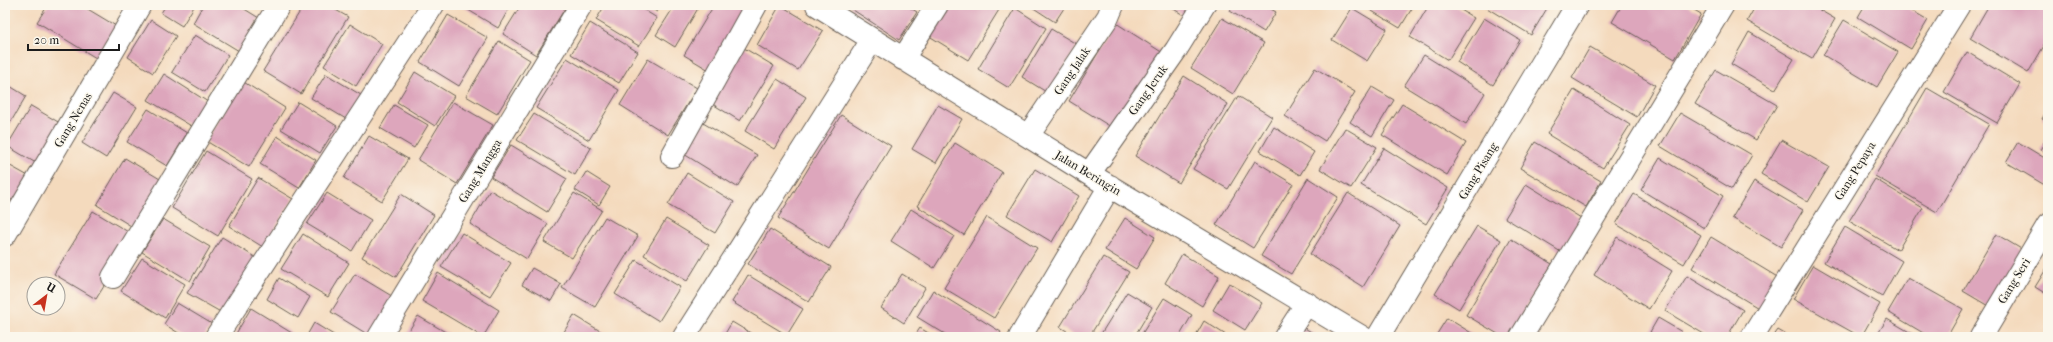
<svg xmlns="http://www.w3.org/2000/svg" width="2053" height="342" viewBox="0 0 2053 342" font-family="'IM FELL French Canon',serif">
  <style>
    .building { fill: #dda6bc }
    .lines { fill: none; stroke-linecap: round; stroke-linejoin: round }
    .minor-casing { stroke: #685e54; stroke-width: 24 }
    .minor { stroke: #fff; stroke-width: 22 }
    .labels { text-anchor: middle; stroke-width: 3; stroke-linejoin: round; paint-order: stroke }
    .street-label { font-size: 12px; fill: #1c1c1c; stroke: #fbf7ec }
  </style>
  <rect width="100%" height="100%" fill="#fbf7ec"/>
  <filter id="ink" filterUnits="userSpaceOnUse"><feTurbulence type="fractalNoise" baseFrequency=".025" numOctaves="2"/><feDisplacementMap in="SourceGraphic" scale="8" xChannelSelector="R" yChannelSelector="G"/><feConvolveMatrix kernelMatrix="1 2 1 2 8 2 1 2 1" color-interpolation-filters="sRGB"/></filter>
  <filter id="wash" filterUnits="userSpaceOnUse"><feTurbulence type="fractalNoise" baseFrequency=".012" numOctaves="4" result="noise"/><feDisplacementMap in="SourceGraphic" scale="16" xChannelSelector="R" yChannelSelector="G"/><feGaussianBlur stdDeviation="0.9" result="paint"/><feColorMatrix in="noise" values="0 0 0 0 0 0 0 0 0 0 0 0 0 0 0 0 0 1.4 0 .05"/><feComposite in="paint" operator="in"/></filter>
  <g filter="url(#wash)">
    <rect width="100%" height="100%" fill="#f4dabd"/>
    <g id="blocks">
      <path class="building" d="M48,5h33l35,21 -20,32 -59,-36z
        M166,5h29l-13,21 -21,-13z
        M203,5h35l21,13 -20,33 -46,-28z
        M304,5h23l21,12 -47,77 -38,-23z
        M460,5h51l-13,23z
        M521,5h46l-31,50 -33,-21z
        M605,5h31l21,13 -18,28 -43,-26z
        M646,5h16l-5,7z
        M675,5h25l-25,42 -19,-12z
        M714,5h32l-37,65 -25,-15z
        M780,5l43,26 -25,39 -41,-25z
        M852,5h54l11,7 -18,28 -49,-32z
        M944,5h58l-34,55 -42,-26z
        M1029,5h37l-11,17z
        M1167,5h32l-9,14z
        M1234,5h30l12,7 -12,20 -34,-21z
        M1362,5h52l-14,23z
        M1429,5h24l21,13 -26,42 -38,-23z
        M1482,5h67l-18,30z
        M1622,5h64l15,9 -26,45 -63,-37z
        M1756,5h55l24,14 -23,40 -65,-38z
        M1865,5h37l26,15 -17,29 -53,-32z
        M1989,5h59v34l-20,34 -58,-35z
        M1015,8l31,20 -37,60 -31,-19z
        M1352,8l35,21 -20,32 -35,-21z
        M448,15l40,23 -29,48 -39,-24z
        M1222,18l42,25 -31,51 -42,-26z
        M1484,18l36,22 -27,45 -36,-23z
        M151,20l25,16 -23,37 -25,-16z
        M1844,20l54,32 -21,35 -54,-32z
        M590,23l48,29 -19,31 -48,-29z
        M1116,23l47,30 -47,77 -47,-29z
        M350,24l32,20 -26,42 -32,-20z
        M1051,29l27,16 -30,48 -26,-16z
        M1749,32l45,27 -19,31 -44,-26z
        M195,35l33,20 -23,37 -33,-20z
        M499,41l31,19 -33,54 -31,-18z
        M739,45l35,21 -34,55 -34,-21z
        M1590,47l65,38 -18,32 -65,-39z
        M1967,52l53,32 -23,39 -53,-31z
        M1424,55l61,38 -19,31 -62,-38z
        M567,58l52,32 -30,50 -53,-32z
        M648,59l49,29 -29,47 -48,-30z
        M1315,68l40,24 -30,49 -40,-25z
        M1716,70l61,35 -21,35 -61,-36z
        M415,72l39,24 -19,30 -38,-24z
        M164,74l44,28 -15,25 -45,-27z
        M326,74l35,21 -15,24 -35,-21z
        M1184,76l44,28 -49,79 -44,-27z
        M777,79l29,18 -32,52 -29,-18z
        M242,81l43,27 -36,59 -43,-26z
        M5,83l21,13 -21,36z
        M1372,87l22,13 -22,36 -22,-14z
        M1927,88l62,36 -52,88 -62,-36z
        M1574,90l56,35 -27,43 -56,-34z
        M113,93l24,14 -31,51 -24,-15z
        M1238,96l34,21 -44,72 -35,-20z
        M298,102l39,24 -17,27 -39,-24z
        M453,102l40,23 -36,59 -39,-24z
        M1402,104l64,39 -19,32 -65,-40z
        M394,105l34,20 -14,23 -34,-20z
        M938,105l24,14 -26,44 -24,-14z
        M31,106l34,20 -24,40 -34,-20z
        M2048,108v14l-6,-3z
        M148,109l39,24 -20,33 -40,-24z
        M1680,113l72,42 -20,34 -72,-43z
        M534,114l57,34 -16,27 -58,-35z
        M841,115l50,31 -62,103 -51,-31z
        M698,120l59,35 -20,32 -58,-36z
        M1274,127l40,25 -14,23 -40,-24z
        M1345,128l32,19 -26,41 -31,-19z
        M2048,135v19l-8,-4z
        M277,136l39,24 -17,28 -39,-24z
        M369,136l39,23 -26,42 -38,-23z
        M1781,140l48,27 -21,35 -47,-28z
        M1535,142l66,39 -15,26 -66,-39z
        M2018,142l30,18v27l-42,-25z
        M955,143l47,29 -38,63 -47,-29z
        M511,145l56,34 -20,33 -56,-35z
        M1384,148l64,40 -22,36 -65,-39z
        M206,151l46,28 -34,57 -46,-28z
        M125,158l40,24 -29,47 -39,-24z
        M1660,158l63,38 -19,32 -63,-38z
        M1255,161l38,23 -40,64 -37,-23z
        M5,163l25,14 -15,25 -10,-6z
        M1035,169l44,27 -27,46 -45,-27z
        M586,172l24,15 -11,18 -24,-15z
        M687,173l47,29 -19,31 -47,-28z
        M258,178l35,21 -30,48 -34,-21z
        M1308,178l30,19 -47,77 -30,-18z
        M1875,179l48,29 -25,42 -49,-29z
        M1754,181l49,29 -22,37 -49,-29z
        M1526,184l55,34 -20,34 -56,-34z
        M490,190l58,34 -21,35 -57,-35z
        M327,193l44,27 -19,31 -45,-27z
        M574,193l28,17 -30,48 -28,-16z
        M1348,193l52,33 -37,61 -53,-33z
        M401,194l33,21 -38,62 -34,-20z
        M1634,194l67,41 -17,29 -68,-40z
        M911,209l43,27 -20,32 -43,-27z
        M93,211l42,25 -39,63 -42,-25z
        M605,217l33,19 -43,71 -33,-19z
        M987,217l50,31 -43,70 -50,-30z
        M1125,218l30,19 -19,32 -31,-19z
        M163,219l47,28 -20,34 -48,-29z
        M666,219l43,26 -22,36 -43,-26z
        M1477,226l24,14 -42,69 -24,-15z
        M1845,227l57,34 -20,35 -58,-34z
        M770,229l61,38 -22,35 -61,-38z
        M462,233l49,30 -21,33 -49,-29z
        M303,234l46,29 -21,34 -47,-28z
        M1996,234l32,19 -33,57 -32,-19z
        M222,237l36,22 -34,55 -37,-21z
        M1617,237l55,34 -23,38 -55,-34z
        M1711,237l68,41 -19,31 -68,-41z
        M1511,239l41,25 -44,73h-5l-37,-22z
        M1182,254l37,22 -17,30 -37,-23z
        M1103,257l26,15 -40,65h-12l-17,-10z
        M142,258l43,26 -20,34 -44,-27z
        M636,260l44,27 -21,34 -44,-27z
        M1813,265l67,39 -19,33 -68,-38z
        M2048,266v29l-13,-8z
        M532,268l29,16 -10,17 -29,-16z
        M438,273l61,37 -16,27 -61,-36z
        M355,274l40,24 -23,39 -41,-25z
        M902,274l23,14 -21,35 -23,-15z
        M748,275l55,34 -16,26 -55,-33z
        M1687,276l56,34 -16,27h-18l-44,-26z
        M279,278l31,19 -12,21 -31,-19z
        M1908,278l55,31 -16,28h-17l-42,-25z
        M1229,283l33,20 -17,27 -32,-20z
        M933,290l68,42 -3,5h-48l-33,-20z
        M1127,292l25,15 -18,30h-35z
        M1164,298l28,17 -13,22h-39z
        M177,303l35,21 -8,13h-19l-21,-13z
        M251,308l44,27 -1,2h-60z
        M574,315l36,22h-49z
        M418,316l36,21h-49z
        M1447,318l31,19h-43z
        M1658,318l24,14 -3,5h-22l-7,-5z
        M1887,319l31,18h-42z
        M1204,321l25,16h-34z
        M732,322l25,15h-34z
        M314,323l23,14h-31z
        M1301,326l19,11h-26z
        M920,328l15,9h-21z
        M1778,330l12,7h-17z"/>
    </g>
  </g>
  <g filter="url(#ink)">
    <use href="#blocks" fill-opacity="0" stroke="#685e54" stroke-width="1"/>
    <g class="lines">
      <defs>
        <path id="minor" d="M817,5l272,169 273,163
          M903,59l34,-54
          M1028,136l80,-119 5,-12
          M672,156l84,-151
          M1089,174l87,-124 28,-45
          M5,235l135,-230
          M113,277l166,-272
          M216,337l217,-332
          M379,337l202,-332
          M684,337l188,-297
          M1020,337l90,-151
          M1285,337l22,-34
          M1378,337l199,-332
          M1521,337l202,-332
          M1752,337l207,-332
          M1981,337l67,-112"/>
      </defs>
      <use href="#minor" class="minor-casing"/>
      <use href="#minor" class="minor"/>
    </g>
  </g>
  <g class="labels">
    <g class="street-label">
      <text transform="translate(1072 71) rotate(-56)" y="4">Gang Jalak</text>
      <text transform="translate(1148 90) rotate(-55)" y="4">Gang Jeruk</text>
      <text transform="translate(73 120) rotate(-59)" y="4">Gang Nenas</text>
      <text transform="translate(480 171) rotate(-59)" y="4">Gang Mangga</text>
      <text transform="translate(1478 171) rotate(-59)" y="4">Gang Pisang</text>
      <text transform="translate(1855 171) rotate(-58)" y="4">Gang Pepaya</text>
      <text transform="translate(1088 173) rotate(31)" y="4">Jalan Beringin</text>
      <text transform="translate(2014 281) rotate(-59)" y="4">Gang Seri</text>
    </g>
  </g>
  <rect width="2053" height="342" fill="none" stroke="#fbf7ec" stroke-width="20"/>
  <g transform="translate(46 296) rotate(31)"><circle r="19" fill="#fbf7ec" stroke="#a29f99"/>
  <path d="M0-3L7 15L0 10L-7 15Z" fill="#c8321e"/>
  <text y="-6" font-size="11" font-weight="bold" text-anchor="middle" fill="#1c1c1c">U</text>
  </g>
  <path d="M28 44v6h91v-6" fill="none" stroke="#1c1c1c" stroke-width="2"/>
  <text x="34" y="44" font-size="12" fill="#1c1c1c" stroke="#fbf7ec" stroke-width="3" paint-order="stroke">20 m</text>
</svg>
